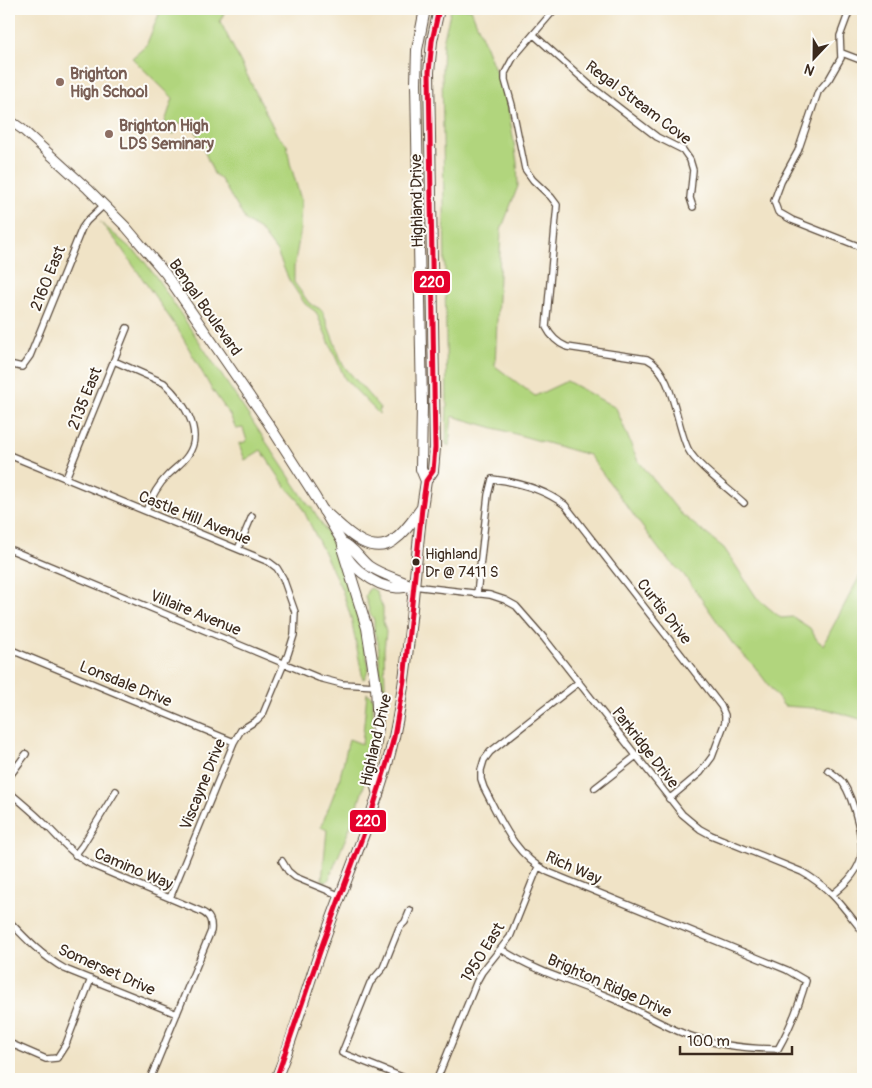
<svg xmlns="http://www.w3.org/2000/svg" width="872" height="1088" viewBox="0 0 872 1088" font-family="Pangolin,sans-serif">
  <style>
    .green { fill: #b1d57d; stroke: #76804e }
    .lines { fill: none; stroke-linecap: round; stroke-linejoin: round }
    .minor-casing { stroke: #564637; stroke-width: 8 }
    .secondary-casing { stroke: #564637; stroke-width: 11 }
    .primary-casing { stroke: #564637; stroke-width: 12 }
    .minor { stroke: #fff; stroke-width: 5.5 }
    .secondary { stroke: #fff; stroke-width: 9 }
    .primary { stroke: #fff; stroke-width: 10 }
    .bus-1-casing { stroke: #fdfcf7; stroke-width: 9 }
    .bus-1 { stroke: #e4002b; stroke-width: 5 }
    .education-dot { fill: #8d6e63; stroke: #fdfcf7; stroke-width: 2 }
    .bus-dot { fill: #3b2a1e; stroke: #fdfcf7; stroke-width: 2 }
    .labels { text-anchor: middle; stroke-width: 4; stroke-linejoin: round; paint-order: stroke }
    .bus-label { font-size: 15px; fill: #3b2a1e; stroke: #fdfcf7; text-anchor: start }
    .education-label { font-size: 16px; font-weight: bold; fill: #785e54; stroke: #fdfcf7; text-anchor: start }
    .street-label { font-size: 16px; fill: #3b2a1e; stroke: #fdfcf7 }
    .line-badge { stroke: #fdfcf7; stroke-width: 2 }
    .badge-label { font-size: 14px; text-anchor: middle; font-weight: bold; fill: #fff }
  </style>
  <rect width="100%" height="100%" fill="#fdfcf7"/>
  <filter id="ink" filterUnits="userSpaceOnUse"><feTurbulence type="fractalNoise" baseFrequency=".02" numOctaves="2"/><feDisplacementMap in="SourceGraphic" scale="10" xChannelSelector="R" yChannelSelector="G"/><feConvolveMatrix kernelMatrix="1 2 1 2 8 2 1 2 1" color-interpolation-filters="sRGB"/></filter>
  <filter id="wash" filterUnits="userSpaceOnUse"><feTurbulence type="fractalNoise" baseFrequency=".0096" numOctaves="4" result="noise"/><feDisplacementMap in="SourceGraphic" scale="20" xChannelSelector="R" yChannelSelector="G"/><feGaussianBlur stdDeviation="1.12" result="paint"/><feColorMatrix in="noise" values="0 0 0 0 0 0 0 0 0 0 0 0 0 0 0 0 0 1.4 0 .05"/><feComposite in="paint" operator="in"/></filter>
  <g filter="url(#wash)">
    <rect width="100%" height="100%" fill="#f0e3c6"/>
    <path class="green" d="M161,9h68l-4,2 -5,10 57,114 10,10 3,18 11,37 -1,34 -6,33v15l15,21 13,7 21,55 37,43 -1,6 -34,-35 -29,-67 -11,-8 -16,-24 -12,-28 -16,-21 -15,-10 -26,-43 -6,-4 -19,-45 3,-4 -5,-4 -16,3 -3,10 -12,-3 11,-33 -41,-40 14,-12z
      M451,9h20l36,91 10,62 1,24 -17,44 -6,136 40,30 32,-15 49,27 21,51 43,54 44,35 33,50 24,20 12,-1 17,11 7,12 6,5 40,-75v150l-36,-11 -43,-3 -29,-39 -22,-23 -33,-47 -16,-22 -23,-23 -72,-97 -137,-39 -3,30 -3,-2 1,-38 -5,-338 1,-26z
      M100,222l41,35 15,20 153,229h2l22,37 10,23 21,62v15l5,25 -4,10 -2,1 -12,-61 -9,-28 -43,-89 -13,-14 -25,-37 -16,10 -6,-16 8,-3 -4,-13 -7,1 -6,-14 -19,-27 -32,-57 -62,-89z
      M371,588l5,3 7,17v14l3,10 -2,18 1,37 -2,3 -2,-2 -3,-46 -4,-10v-12l-4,-7 -5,-17 3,-6z
      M367,693l6,5c0,21 1,41 -3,61 -7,42 -26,82 -41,120l-3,3 -4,-2 5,-50 -6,-3 18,-46 10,-42 13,5z"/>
  </g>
  <g filter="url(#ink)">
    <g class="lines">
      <defs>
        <path id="minor" d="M555,9l-42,49 -8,15v7l7,25 13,64 8,11 18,17 6,8 -11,122c5,10 11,16 21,20l80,12c26,12 29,66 41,90 8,16 42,41 56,54
          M850,9l-10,27 1,22 -12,21 -11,13 -20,59 -17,31 -7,19 4,11 14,8 71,28
          M534,35l58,52 65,50 26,13 7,10 3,10 -3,28 3,9
          M842,53l21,8
          M114,361l50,22c18,17 41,48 24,72 -5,8 -13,13 -20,20 -10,10 -17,23 -22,36
          M9,364l13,3 8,-11 52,-128 5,-7 17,-16
          M9,455l260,107 8,6 6,10 12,34 -1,23 -6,19 -25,60 -6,6 -16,10 -7,12 -64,156
          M66,478l61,-150
          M9,549l310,129 23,6 34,2
          M238,549l14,-33
          M413,586l77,9 15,5 11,6 28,32 138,176 18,15 11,6 91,37c29,16 41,35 61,60
          M477,594l11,-99 4,-16c25,3 52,10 73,26l156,201 4,9v7l-13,35 -12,16 -31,26
          M9,649l225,93
          M828,770c5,4 11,8 15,13 10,15 23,61 17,78 -5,14 -16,24 -27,33
          M9,777l17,-23
          M595,788l41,-32
          M9,792c12,10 24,20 35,31 16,16 29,33 50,43l106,45c10,4 12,10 11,20l-61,148
          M75,855l7,-9 34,-55
          M282,861l6,10 7,6 46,19
          M9,921c17,18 33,35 56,48l112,45
          M501,949c33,22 72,33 108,48 26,11 50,27 76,37 30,11 61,15 93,15 12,-21 21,-44 28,-68l-19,-11 -239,-98c-34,-17 -47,-52 -64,-84l-3,-9v-9l3,-10 6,-8 89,-70
          M9,1043l37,16 11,-1 9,-14 25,-65
          M407,1079l-65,-26 28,-70 13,-15 16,-40 6,-6 5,-12
          M437,1079l40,-98 5,-9 28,-35 28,-70
          M533,1079l12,-2 16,2"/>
        <path id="secondary" d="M9,120l13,9 66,60 38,38 39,46 103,150 48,75 26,44c2,22 33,45 55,46 5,0 11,-1 16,-2
          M342,542c12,5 17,16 27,24 13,9 30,13 44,20"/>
        <path id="primary" d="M425,9l-8,41 -1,33 6,322 -1,64 5,12
          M324,511c18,15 44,47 69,30 12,-8 20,-21 28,-32
          M343,551l24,77 9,58 2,42 -6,43 6,24
          M276,1079c19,-45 31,-93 48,-139 24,-68 54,-133 70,-203 16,-75 19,-153 28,-229l4,-27 7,-10 2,-23 -6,-376 3,-31 7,-32"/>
      </defs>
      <use href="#minor" class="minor-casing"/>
      <use href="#secondary" class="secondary-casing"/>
      <use href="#primary" class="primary-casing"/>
      <use href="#minor" class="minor"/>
      <use href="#secondary" class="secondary"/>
      <use href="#primary" class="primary"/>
      <defs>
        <path id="bus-1" d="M276,1079l48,-139 47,-126 16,-51 7,-26 10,-57 18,-172 4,-27 7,-10 2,-23 -6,-376 3,-31 7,-32"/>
      </defs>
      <use href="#bus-1" class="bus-1-casing"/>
      <use href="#bus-1" class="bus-1"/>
    </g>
  </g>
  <g class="education-dot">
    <circle cx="60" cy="82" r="5"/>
    <circle cx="109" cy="134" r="5"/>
  </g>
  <circle class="bus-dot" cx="416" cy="562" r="4.5"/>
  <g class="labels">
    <g class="bus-label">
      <text x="425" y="559">Highland<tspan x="425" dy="18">Dr @ 7411 S</tspan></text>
    </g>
    <g class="education-label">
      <text x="70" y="79">Brighton<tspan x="70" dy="18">High School</tspan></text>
      <text x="119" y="131">Brighton High<tspan x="119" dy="18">LDS Seminary</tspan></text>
    </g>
    <g class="street-label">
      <text transform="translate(639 102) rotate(37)" y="6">Regal Stream Cove</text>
      <text transform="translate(416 201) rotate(-91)" y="6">Highland Drive</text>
      <text transform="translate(47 278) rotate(-68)" y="6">2160 East</text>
      <text transform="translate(206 307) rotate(55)" y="6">Bengal Boulevard</text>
      <text transform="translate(84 398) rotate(-68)" y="6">2135 East</text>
      <text transform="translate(195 517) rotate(22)" y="6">Castle Hill Avenue</text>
      <text transform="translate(665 611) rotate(52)" y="6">Curtis Drive</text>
      <text transform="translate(196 612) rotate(22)" y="6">Villaire Avenue</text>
      <text transform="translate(126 683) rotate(22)" y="6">Lonsdale Drive</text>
      <text transform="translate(375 740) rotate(-77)" y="6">Highland Drive</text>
      <text transform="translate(646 747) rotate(52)" y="6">Parkridge Drive</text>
      <text transform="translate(202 784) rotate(-68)" y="6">Viscayne Drive</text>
      <text transform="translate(574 867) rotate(24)" y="6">Rich Way</text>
      <text transform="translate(134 868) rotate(23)" y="6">Camino Way</text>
      <text transform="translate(482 952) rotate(-58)" y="6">1950 East</text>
      <text transform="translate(107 969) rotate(24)" y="6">Somerset Drive</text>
      <text transform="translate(610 985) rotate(24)" y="6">Brighton Ridge Drive</text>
    </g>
  </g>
  <g class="line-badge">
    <rect x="413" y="270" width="38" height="24" rx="5" fill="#e4002b"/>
    <rect x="349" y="809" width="38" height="24" rx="5" fill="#e4002b"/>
  </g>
  <g class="badge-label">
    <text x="432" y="287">220</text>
    <text x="368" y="826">220</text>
  </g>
  <rect width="872" height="1088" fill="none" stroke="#fdfcf7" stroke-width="30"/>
  <g transform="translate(814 58) rotate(202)" stroke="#fdfcf7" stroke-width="4" paint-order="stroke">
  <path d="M0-4L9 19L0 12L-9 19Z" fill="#3b2a1e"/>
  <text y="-8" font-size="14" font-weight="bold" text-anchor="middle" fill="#3b2a1e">N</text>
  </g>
  <path d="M680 1046v8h112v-8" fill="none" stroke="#3b2a1e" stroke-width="2.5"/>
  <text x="687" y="1046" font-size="15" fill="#3b2a1e" stroke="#fdfcf7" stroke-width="4" paint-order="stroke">100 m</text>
</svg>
